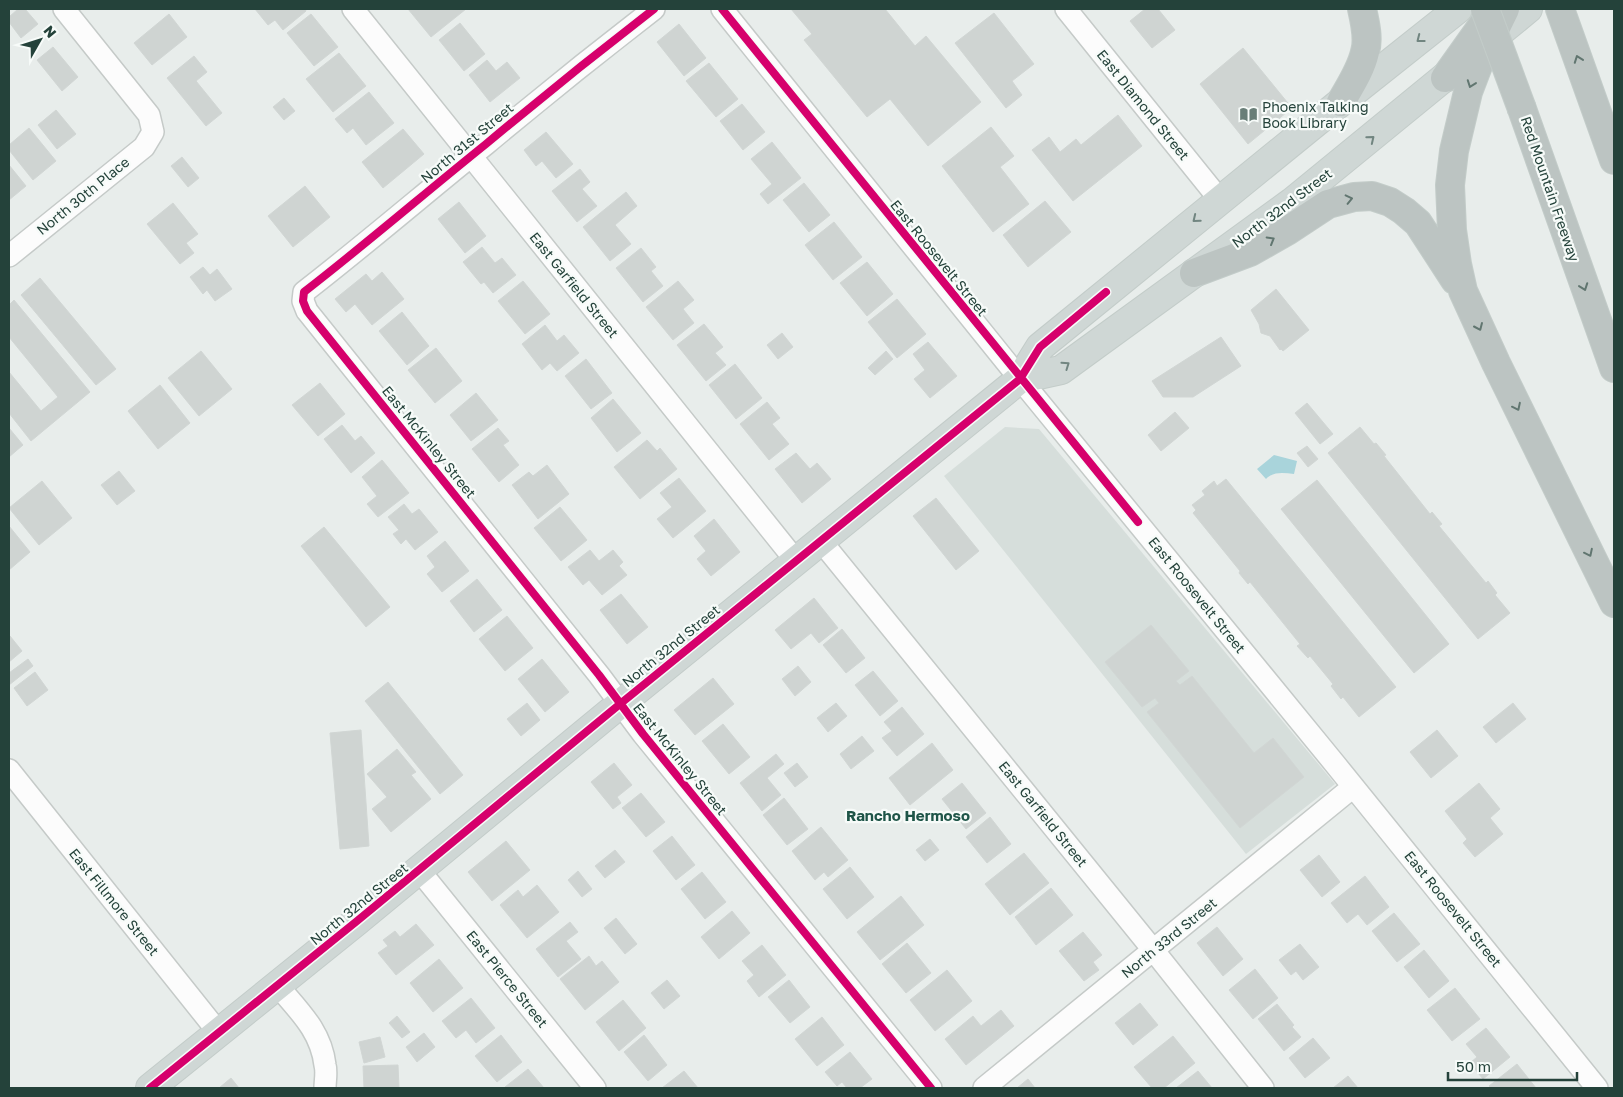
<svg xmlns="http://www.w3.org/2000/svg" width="1623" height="1097" viewBox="0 0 1623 1097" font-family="'Golos Text',sans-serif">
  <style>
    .built { fill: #d6dedb }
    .water { fill: #a9d4db }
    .building { fill: #cfd4d2; stroke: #d1d6d4 }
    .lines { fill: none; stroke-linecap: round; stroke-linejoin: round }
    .minor-casing { stroke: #c5cac8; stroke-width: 24 }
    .major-casing { stroke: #c3ccc9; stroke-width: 30 }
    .highway-casing { stroke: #c3ccc9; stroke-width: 30 }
    .minor { stroke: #fcfcfc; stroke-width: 21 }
    .major { stroke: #cfd7d5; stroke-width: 28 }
    .highway { stroke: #bcc4c2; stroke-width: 28 }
    .highway-bridge-casing { stroke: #c3ccc9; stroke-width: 30; stroke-linecap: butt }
    .highway-bridge { stroke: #bcc4c2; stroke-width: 28 }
    .cycleway-casing { stroke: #f7fbf9; stroke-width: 11 }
    .cycleway { stroke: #d6006c; stroke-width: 8 }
    .oneway { stroke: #718580 }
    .oneway2 { stroke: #617670 }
    .labels { text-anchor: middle; stroke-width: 4.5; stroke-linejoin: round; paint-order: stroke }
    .street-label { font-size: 14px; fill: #24423a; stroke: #f7fbf9 }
    .poi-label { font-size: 14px; fill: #24423a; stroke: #f7fbf9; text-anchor: start }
    .neighbourhood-label { font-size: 15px; font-weight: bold; fill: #1f5548; stroke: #f7fbf9 }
  </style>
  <rect width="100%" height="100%" fill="#e8edeb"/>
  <path class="built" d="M1005,427l34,2 296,355 -89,70 -302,-378z"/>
  <path class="water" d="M1274,455l23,6 -3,13c-10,-1 -20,-3 -28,5l-9,-10z"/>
  <path class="building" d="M18,9h7l13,15 -17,14 -12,-16v-5z
    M255,9h50l1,2 -23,19 -8,-10 -7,5z
    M408,9h58l-35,28z
    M791,9h94l30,37 11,-10 55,66 -53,44 -38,-47 -23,18 -63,-77 8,-6z
    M1145,9h13l17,21 -23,18 -22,-27z
    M994,13l40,51 -22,17 10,14 -16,13 -51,-65z
    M169,14l18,23 -35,28 -18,-22z
    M311,14l27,33 -24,19 -27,-33z
    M460,23l25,31 -21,17 -25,-31z
    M679,24l27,34 -22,18 -27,-34z
    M53,47l25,30 -16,14 -25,-31z
    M1243,48l49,60 -44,36 -48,-60z
    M339,53l27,33 -33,26 -27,-33z
    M194,56l13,16 -11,9 26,32 -16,13 -39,-48z
    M487,60l9,11 11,-9 13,16 -30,24 -21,-27z
    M709,63l29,36 -22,18 -30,-36z
    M369,92l25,31 -28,22 -13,-17 -6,5 -12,-14z
    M284,98l11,13 -11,9 -11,-13z
    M742,104l23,28 -22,18 -23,-29z
    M56,110l20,24 -19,15 -19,-24z
    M1118,115l24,31 -69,55 -41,-51 17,-13 11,15 16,-13 5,6z
    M991,127l23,29 -14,11 29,37 -36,28 -51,-66z
    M29,128l27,33 -23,19 -24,-30v-5z
    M403,129l21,25 -41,34 -21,-26z
    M546,132l27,32 -17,14 -14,-17 -6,5 -12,-16z
    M772,142l29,36 -33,26 -8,-10 12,-10 -21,-25z
    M182,157l17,21 -11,9 -17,-21z
    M9,165l17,21 -17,14z
    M580,169l10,13 -8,7 15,17 -20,16 -25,-31z
    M804,183l26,32 -21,17 -26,-32z
    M305,186l25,31 -37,30 -25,-31z
    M626,192l11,14 -22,19 16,19 -21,17 -27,-34z
    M1045,201l26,31 -43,35 -25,-32z
    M459,202l27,34 -21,17 -27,-34z
    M173,203l25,31 -12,9 8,10 -14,11 -33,-40z
    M834,222l28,35 -29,23 -28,-35z
    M482,247l13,16 7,-5 14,17 -23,18 -9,-11 -3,2 -18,-22z
    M641,248l15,19 -5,4 12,15 -20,16 -27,-34z
    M867,262l26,32 -26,22 -27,-33z
    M203,267l7,8 7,-6 15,20 -17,12 -8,-11 -4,4 -13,-17z
    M382,272l22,27 -32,26 -17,-21 -9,8 -11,-13 31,-25 6,7z
    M40,278l76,91 -20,16 -75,-90z
    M523,281l27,33 -25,20 -27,-33z
    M678,281l16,19 -11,9 11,14 -21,17 -27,-33z
    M1276,289l33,41 -26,21 -2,-2 -1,1 -10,-14 -9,-3 -2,-9 -8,-14z
    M897,299l29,35 -29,24 -29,-36z
    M14,300l76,92 -59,49 -22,-28v-41l32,39 17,-14 -49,-60v-32z
    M402,312l27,34 -22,19 -28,-34z
    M704,324l19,23 -8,6 11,12 -20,16 -29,-36z
    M545,325l12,16 7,-6 15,18 -22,18 -7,-8 -8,7 -20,-26z
    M782,333l11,14 -15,12 -11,-14z
    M1221,337l20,29 -48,31h-30l-11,-16z
    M928,342l29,34 -27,22 -16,-19 11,-9 -12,-16z
    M436,348l26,33 -27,22 -27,-33z
    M201,351l31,38 -33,27 -31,-38z
    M886,351l7,8 -18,16 -7,-7z
    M586,359l26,34 -21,16 -26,-33z
    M735,364l27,34 -26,21 -27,-34z
    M320,383l25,31 -27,22 -26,-31z
    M160,385l30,38 -32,26 -30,-38z
    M476,393l22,27 -27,21 -21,-26z
    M613,399l28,34 -24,19 -26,-34z
    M767,402l13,16 -8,6 17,20 -20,16 -29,-36z
    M1307,403l26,31 -13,10 -25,-31z
    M1175,412l14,16 -28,23 -13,-16z
    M342,425l13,16 6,-5 14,17 -24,20 -27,-34z
    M1360,427l14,17 2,-1 10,12 -2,1 46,58 2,-2 10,12 -3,2 47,57 2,-2 9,12 -2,2 15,18 -32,26 -150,-186z
    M9,428l14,17 -14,12z
    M498,428l11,13 -6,4 16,20 -20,17 -27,-33z
    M647,440l10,11 3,-3 17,21 -37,30 -26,-32z
    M1307,446l11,13 -10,8 -11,-14z
    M796,453l14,16 7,-6 14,16 -29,24 -27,-34z
    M382,460l27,33 -31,24 -11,-13 10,-8 -15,-19z
    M547,465l22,29 -31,25 -26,-34 17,-13 4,4z
    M119,471l16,20 -18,14 -16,-20z
    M679,478l27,33 -33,27 -16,-19 15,-12 -12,-14z
    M1226,479l170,208 -37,30 -16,-20 -2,2 -10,-13 2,-2 -23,-28 -2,2 -11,-12 3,-2 -50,-62 -2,2 -9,-11 1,-2 -47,-58 3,-3 -4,-5 13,-10 -3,-4 12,-10 3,5z
    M1317,480l132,164 -35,29 -133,-164z
    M42,481l30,37 -33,27 -30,-37z
    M936,498l43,53 -23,19 -43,-54z
    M404,504l8,10 7,-5 19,23 -23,18 -9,-11 -5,5 -8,-10 6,-4 -11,-13z
    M560,507l27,33 -26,21 -27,-33z
    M714,519l26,33 -29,24 -14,-17 9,-8 -12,-15z
    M9,526l21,26 -21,18z
    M324,527l66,80 -24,20 -65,-81z
    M445,541l24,30 -27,21 -15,-18 8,-7 -8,-11z
    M590,550l9,11 14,-11 10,12 -4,4 8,9 -25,20 -13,-15 -6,5 -15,-18z
    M477,579l25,31 -28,22 -24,-31z
    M621,594l27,33 -21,17 -27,-34z
    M814,598l24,30 -19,15 -8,-10 -20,16 -16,-19z
    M507,616l26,32 -28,23 -26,-32z
    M1151,625l38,46 -13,10 4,4 12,-9 62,77 19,-15 31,39 -64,51 -93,-116 12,-9 -4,-5 -13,9 -37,-45z
    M842,629l23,29 -19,15 -23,-28z
    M10,636l12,15 -13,11v-25z
    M28,659l5,7 -24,19v-12z
    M542,659l27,33 -24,20 -27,-33z
    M798,666l13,16 -16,14 -13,-17z
    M873,671l25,30 -18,15 -25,-31z
    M35,672l13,18 -21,16 -13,-18z
    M713,678l21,26 -39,31 -21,-25z
    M388,682l75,93 -23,19 -75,-93z
    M527,703l13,17 -19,16 -14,-17z
    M836,703l11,13 -19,16 -11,-14z
    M1513,703l13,16 -30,24 -13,-16z
    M902,707l22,27 -27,22 -15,-18 10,-7 -8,-9z
    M723,724l27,33 -21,17 -27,-33z
    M361,730l8,116 -29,3 -10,-116z
    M1437,730l21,26 -27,22 -21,-26z
    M862,736l12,15 -23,18 -11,-15z
    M932,743l21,27 -43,35 -21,-27z
    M397,749l19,23 -5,3 20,24 -40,33 -19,-23 15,-12 -20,-23z
    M776,754l8,10 -17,14 14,17 -19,16 -22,-28z
    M614,763l18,22 -15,12 4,6 -8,6 -22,-27z
    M797,763l11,14 -13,10 -11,-14z
    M962,783l24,30 -20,16 -24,-30z
    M1479,783l21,26 -10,9 13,16 -28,23 -12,-14 4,-4 -22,-28z
    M641,793l24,29 -19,15 -24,-29z
    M784,798l24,31 -21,16 -24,-30z
    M990,817l21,27 -24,19 -21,-26z
    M821,827l27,33 -20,17 -4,-5 -9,8 -23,-29z
    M672,836l23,29 -19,15 -23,-29z
    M930,839l9,11 -14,11 -9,-11z
    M506,841l24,29 -38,31 -24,-29z
    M615,850l10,12 -20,16 -10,-12z
    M1024,853l25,30 -39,32 -25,-31z
    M1319,855l21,27 -18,15 -22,-27z
    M850,867l24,30 -27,22 -24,-30z
    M578,871l14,18 -10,8 -14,-17z
    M702,872l24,30 -21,17 -24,-30z
    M1365,876l24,31 -22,18 -9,-11 -11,9 -16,-20z
    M537,885l22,27 -32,26 -27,-33 18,-15 5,7z
    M1051,888l22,27 -37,30 -21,-28z
    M901,896l23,29 -44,35 -23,-28z
    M732,911l18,22 -31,26 -18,-22z
    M1394,913l26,31 -23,18 -25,-31z
    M616,918l21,26 -12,10 -21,-26z
    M570,922l8,10 -12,9 15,18 -23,18 -22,-28z
    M416,924l18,21 -38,30 -18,-22 10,-7 -5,-6 12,-9 5,6z
    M1217,927l26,32 -20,17 -26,-33z
    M1083,932l19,23 -9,7 6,8 -15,11 -25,-30z
    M907,943l24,30 -25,20 -24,-29z
    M1300,944l19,23 -16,13 -7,-9 -5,4 -12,-15z
    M762,945l24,30 -27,22 -12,-16 7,-6 -12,-14z
    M1424,950l25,31 -20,17 -25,-31z
    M589,956l7,10 6,-5 17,21 -34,28 -25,-31z
    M439,959l24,29 -30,24 -23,-29z
    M1255,969l23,29 -25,21 -24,-29z
    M947,970l25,31 -37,30 -25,-31z
    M667,980l13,16 -16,13 -13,-16z
    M789,980l21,27 -20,16 -22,-26z
    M1455,988l25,31 -28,22 -25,-31z
    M471,998l24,30 -19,15 -10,-13 -10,8 -14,-17z
    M623,1000l23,28 -27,23 -23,-29z
    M1140,1003l18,22 -25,20 -18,-22z
    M1277,1004l17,21 -2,2 9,10 -17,14 -26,-32z
    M1001,1010l13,16 -48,39 -21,-26 28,-23 8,10z
    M397,1016l13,16 -8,6 -13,-15z
    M822,1017l22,28 -27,21 -22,-27z
    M1486,1028l24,29 -27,22 -13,-16 7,-6 -11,-13z
    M424,1033l11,14 -18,15 -11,-15z
    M501,1035l21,27 -25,20 -22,-26z
    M644,1035l23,30 -19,16 -24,-29z
    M1173,1036l22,27 -31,25h-12l-18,-21z
    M380,1037l5,20 -21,6 -5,-21z
    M1313,1038l17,20 -25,20 -16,-20z
    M850,1052l22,27 -12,9h-13l-5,-6 -5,4 -12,-14z
    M1517,1064l19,24h-45l-2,-2z
    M398,1065l1,23h-35l-1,-22z
    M528,1069l16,19h-38l-1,-1z
    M684,1071l14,17h-36z
    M1198,1071l14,17h-36z
    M1348,1076l10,12h-25z
    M231,1078l8,10h-20z
    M1028,1079l7,9h-18z"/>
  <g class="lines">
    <defs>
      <path id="minor" d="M353,9l443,552
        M654,9c-57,44 -113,89 -168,135 -61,49 -120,100 -182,148l-1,9 4,10 292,364 44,59 288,354
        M722,9l298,370 315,385 262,324
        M1066,9l154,191
        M9,256l135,-109 9,-15 -4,-17 -85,-106
        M821,541l333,410 109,137
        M9,770l210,263
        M419,870l176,218
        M278,986c21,25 43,45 47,79 2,7 0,16 0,23
        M984,1088l369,-301"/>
      <path id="major" d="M1020,379l41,-9 231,-168 236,-193
        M150,1088l207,-167 263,-217 400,-325 20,-32 301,-245 117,-93"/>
      <path id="highway" d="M1505,9l-24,49 -13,34 -14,59 -4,34 2,45 5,34 6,27 33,72 118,240
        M1560,9l54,151
        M1445,78l37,-52
        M1341,102c9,-16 20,-32 24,-50 4,-13 0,-30 -3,-43
        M1522,109l92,259
        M1194,273l56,-21 37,-21 41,-27 26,-7 18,-1 18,6 14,9 14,12 37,57"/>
    </defs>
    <use href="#minor" class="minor-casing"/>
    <use href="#major" class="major-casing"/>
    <use href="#highway" class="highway-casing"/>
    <use href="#minor" class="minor"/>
    <use href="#major" class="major"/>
    <use href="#highway" class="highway"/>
    <defs>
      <path id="highway-bridge" d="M1485,9l37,100"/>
    </defs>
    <use href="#highway-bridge" class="highway-bridge-casing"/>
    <use href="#highway-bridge" class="highway-bridge"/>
    <defs>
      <path id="cycleway" d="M654,9c-57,44 -113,89 -168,135 -61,49 -120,100 -182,148l-1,9 4,10 292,364 44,59 288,354
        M722,9l416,513
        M150,1088l207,-167 263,-217 400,-325 20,-32 66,-55"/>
    </defs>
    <use href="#cycleway" class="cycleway-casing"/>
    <use href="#cycleway" class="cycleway"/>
  </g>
  <defs><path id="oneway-chevron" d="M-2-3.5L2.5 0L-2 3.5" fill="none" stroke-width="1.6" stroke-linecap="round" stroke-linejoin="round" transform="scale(1.25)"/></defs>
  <g class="oneway">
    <use href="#oneway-chevron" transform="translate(1420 39) rotate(142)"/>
    <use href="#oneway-chevron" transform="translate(1371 139) rotate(-39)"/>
    <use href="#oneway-chevron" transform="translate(1196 219) rotate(141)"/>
    <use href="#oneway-chevron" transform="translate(1066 365) rotate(-35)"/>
  </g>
  <g class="oneway2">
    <use href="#oneway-chevron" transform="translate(1578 59) rotate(-110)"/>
    <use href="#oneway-chevron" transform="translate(1471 84) rotate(110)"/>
    <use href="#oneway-chevron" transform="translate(1349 199) rotate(-13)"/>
    <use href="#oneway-chevron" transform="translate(1271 240) rotate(-30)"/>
    <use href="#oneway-chevron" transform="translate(1584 287) rotate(70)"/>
    <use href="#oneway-chevron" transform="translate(1479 327) rotate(66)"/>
    <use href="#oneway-chevron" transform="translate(1517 407) rotate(64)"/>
    <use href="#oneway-chevron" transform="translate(1589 553) rotate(64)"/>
  </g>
  <defs>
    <symbol id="library-bare" viewBox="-9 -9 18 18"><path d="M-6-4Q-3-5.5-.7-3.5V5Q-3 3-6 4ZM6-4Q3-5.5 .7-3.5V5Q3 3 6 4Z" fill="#697e78" stroke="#f7fbf9" stroke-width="2.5" paint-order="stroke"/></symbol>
  </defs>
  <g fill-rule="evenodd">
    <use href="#library-bare" x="1236" y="102" width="25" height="25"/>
  </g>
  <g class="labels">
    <g class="street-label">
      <text transform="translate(1143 105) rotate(51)" y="5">East Diamond Street</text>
      <text transform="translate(467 143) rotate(-40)" y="5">North 31st Street</text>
      <text transform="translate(1550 189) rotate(71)" y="5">Red Mountain Freeway</text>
      <text transform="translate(83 196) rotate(-39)" y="5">North 30th Place</text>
      <text transform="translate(1282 208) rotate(-37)" y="5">North 32nd Street</text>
      <text transform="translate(939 258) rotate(51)" y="5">East Roosevelt Street</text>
      <text transform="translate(574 285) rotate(51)" y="5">East Garfield Street</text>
      <text transform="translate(429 442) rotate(51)" y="5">East McKinley Street</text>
      <text transform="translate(1197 595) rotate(51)" y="5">East Roosevelt Street</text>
      <text transform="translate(671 646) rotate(-39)" y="5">North 32nd Street</text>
      <text transform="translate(680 759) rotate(51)" y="5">East McKinley Street</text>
      <text transform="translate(1043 814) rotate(51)" y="5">East Garfield Street</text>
      <text transform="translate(114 902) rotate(51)" y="5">East Fillmore Street</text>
      <text transform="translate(359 904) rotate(-39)" y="5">North 32nd Street</text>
      <text transform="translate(1453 909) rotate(51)" y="5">East Roosevelt Street</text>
      <text transform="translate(1169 938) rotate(-39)" y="5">North 33rd Street</text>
      <text transform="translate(507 979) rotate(51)" y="5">East Pierce Street</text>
    </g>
    <g class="poi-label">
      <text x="1262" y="112">Phoenix Talking<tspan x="1262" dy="16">Book Library</tspan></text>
    </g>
    <g class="neighbourhood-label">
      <text x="908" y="821">Rancho Hermoso</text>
    </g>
  </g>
  <rect width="1623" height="1097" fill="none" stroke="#24423a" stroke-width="20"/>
  <g transform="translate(40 40) rotate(51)" stroke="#f7fbf9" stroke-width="4" paint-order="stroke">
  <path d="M0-4L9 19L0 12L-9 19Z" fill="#24423a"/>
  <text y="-8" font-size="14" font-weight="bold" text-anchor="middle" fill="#24423a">N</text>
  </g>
  <path d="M1448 1072v8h129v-8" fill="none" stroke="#24423a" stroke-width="2.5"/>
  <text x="1456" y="1072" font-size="15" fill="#24423a" stroke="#f7fbf9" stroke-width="4" paint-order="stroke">50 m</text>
</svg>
